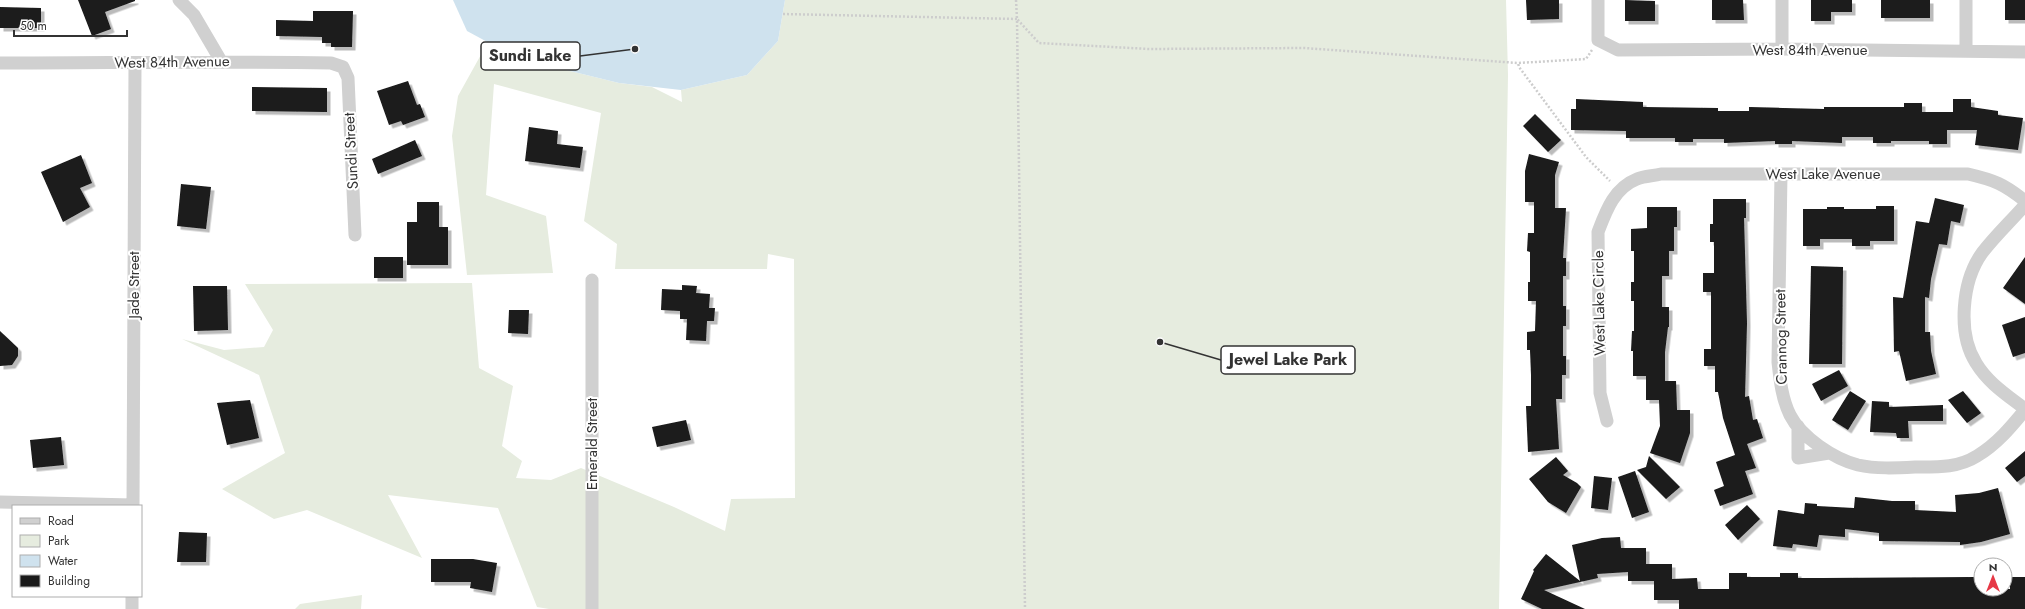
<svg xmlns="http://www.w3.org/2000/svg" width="2025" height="609" viewBox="0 0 2025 609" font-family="Jost,sans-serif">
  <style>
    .green { fill: #e6ecdf }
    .water { fill: #cfe2ee }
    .building { fill: #1a1a1a; filter: url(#shadow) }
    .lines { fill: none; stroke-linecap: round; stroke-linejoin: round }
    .path { stroke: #cdcdcd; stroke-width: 2.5; stroke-dasharray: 2 2; stroke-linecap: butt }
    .street { stroke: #d0d0d0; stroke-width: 13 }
    .labels { text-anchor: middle; stroke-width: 4; stroke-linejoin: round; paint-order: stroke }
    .street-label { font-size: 15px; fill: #333; stroke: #fff }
    .leader { fill: none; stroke: #333; stroke-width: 1.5 }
    .callout-dot { fill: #333; stroke: #fff; stroke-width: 1.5 }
    .callout { fill: #fff; stroke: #333; stroke-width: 1.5 }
    .callout-label { font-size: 16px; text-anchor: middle; font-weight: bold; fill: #333 }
  </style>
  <defs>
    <filter id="shadow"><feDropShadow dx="3.5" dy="3.5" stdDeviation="0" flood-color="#0004"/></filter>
  </defs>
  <rect width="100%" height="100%" fill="#fff"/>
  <path class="green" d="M785,0h721l2,75 -9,534h-950l-12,-2 -39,-99 -110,-13 34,63 -115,-48 -33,9 -52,-30 63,-36 -26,-78 -77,-36 42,11 40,-3 9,-17 -28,-46 227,-1 7,85 34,18 -11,60 20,15 -6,17 35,2 30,-12 93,39 51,24 6,-32 64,-1 -1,-239 -26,-5 -1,15h-152l2,-25 -33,-23 17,-108 -107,-29 -8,111 60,21 7,57 -86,2 -15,-139 6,-40 30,-54 29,16 102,25 33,4 30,15 -1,-12 66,-15 31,-34z
    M362,595l-1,14h-66l5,-5z"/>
  <path class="water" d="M453,0h332l-7,41 -31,34 -66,15 -62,-7 -102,-25 -50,-27z"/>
  <path class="building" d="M78,0h57v1l-30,11 6,17 -19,7z
    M1526,0h33v19l-32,1z
    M1625,0l30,1v20h-30z
    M1712,0h31l1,20h-32z
    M1811,0h41v12h-21v9h-20z
    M1881,0h49v18h-49z
    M2005,0h20v20h-20z
    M0,7l41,1v20h-41z
    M313,11h40l-1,36h-21v-4h-9v-6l-46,-1v-16l37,1z
    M408,81l9,24 3,-1 5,13 -22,8 -2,-4 -12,4 -12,-34z
    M252,87l75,1v24l-75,-1z
    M1576,99l67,3v5l75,1v3h31v-4l75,2v-2h80v-4h18v9h31v-13h18v8l27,4v4l25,3 -5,32 -43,-5 2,-15h-30v14h-18v-3h-38v2h-18v-6h-31v6l-50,-2v3h-17v-3l-51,2v-4h-31v3h-18v-4h-49v-7l-55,-1v-21h5z
    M1535,114l26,26 -13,12 -25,-26z
    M529,127l29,4 -1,13 26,3 -3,21 -55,-7z
    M415,140l7,16 -44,18 -6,-15z
    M1529,154l30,8 -4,13v33h11l-3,50h3v18h-3v30h3v20h-3v30h3v19h-4v24h-6l3,50 -31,3 -2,-46h5v-31l-1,-25h-3v-18l8,-1 1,-30h-8v-19h2v-30l-3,-1 1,-18h6v-31h-9v-31z
    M81,155l11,28 -12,5 10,19 -27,15 -22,-50z
    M181,184l30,3 -5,42 -29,-3z
    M1935,198l29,7 -4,18 -9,-2 -4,24 -8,-1 -8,35 -2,19 -4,-1v35h5l1,19 5,23 -30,7 -7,-30 -5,1 -1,-55 10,1 13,-77 13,2z
    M1713,199h33v19h-2l3,105 -2,74 4,-1 4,24 4,-1 6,19 -16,6 9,24 -11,3 8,23 -33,12 -6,-16 10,-4 -8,-24 19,-7 -12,-37 -5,-26h-3v-26h-11v-17h7v-57h-8v-19h11v-31h-4v-18h3z
    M417,202h22v25h9v38h-41v-43h10z
    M1876,206h18v35h-24v5h-18v-7h-32v7h-17v-37h24v-2h17v2h32z
    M1647,207h30v20h-3v24h-5v25h-7v31h7v20h-1l-3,25v29h11l1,29h13v23l-10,30 -30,-10 10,-27 -1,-26h-13v-24h-13v-25h-2l1,-20h2v-30h-3v-19h3v-31h-3v-22l16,-1z
    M374,257h29v21h-29z
    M2025,257v47l-22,-16z
    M1811,266l32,1 -1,97h-33z
    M682,285l15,1 -1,7 14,1 -1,14h6l-1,13h-7l-1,20 -20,-1 1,-21h-7v-8l-19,-1 1,-21 20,1z
    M193,286h34l1,44 -34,1z
    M509,310h20l-1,24 -20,-1z
    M2025,317v36l-12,4 -11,-32z
    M0,331l18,17v8l-6,9 -12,1z
    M1839,370l9,16 -27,15 -9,-17z
    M1850,391l16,10 -18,29 -16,-10z
    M1963,391l18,22 -14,10 -19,-23z
    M250,400l9,38 -32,7 -10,-42z
    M1872,401l17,1v5l54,-2v16h-35l1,17h-12l-1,-5 -26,-1z
    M686,420l5,20 -34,7 -5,-20z
    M61,437l3,28 -31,3 -3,-28z
    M2025,451v25l-8,6 -12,-14z
    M1649,456l31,31 -14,12 -29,-29 9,-3z
    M1556,457l12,14 -5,4 14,8 4,4 -15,26 -18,-11 -19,-23z
    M1635,471l14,41 -17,6 -14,-41z
    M1594,476l18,2 -4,32 -17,-2z
    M1998,488l12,46 -29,8 -21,3v-3l-81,-1v-8l-34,-4v8l-26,-2 -2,12 -24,-3 -1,4 -19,-2 5,-36 26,4 1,-11 12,1v2l37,2 1,-11 37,4h23v9l41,2 -1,-17 24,-2z
    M1747,505l13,14 -22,21 -13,-15z
    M179,532l28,1 -1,29h-29z
    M1620,537l1,11h25v16h26v15l25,-1 1,11h31v-16h18v4h33v-4h18v5h25l151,-1 7,1v11h29v-12h15v32h-346v-9h-25v-19h-26v-9l-31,2 1,4 -54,12 41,19h-43l-21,-10 13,-28 -1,-1 13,-16 34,27 -8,-36 30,-7z
    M431,559h42l24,4 -5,29 -22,-4 1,-6h-40z"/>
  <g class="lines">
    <path class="path" d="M1016,0l1,19 22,24 110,6 155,-1 214,15
      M783,14l234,5 8,590
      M1592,50l-6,9 -68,4 1,4 67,90 24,24"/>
    <path class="street" d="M179,0l15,15 27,46
      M1598,0v40l20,10 164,-1 243,3
      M1782,0v49
      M1966,0v50
      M0,63c110,0 221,-2 331,0l12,4 5,11 7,157
      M1781,174l-3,188c2,18 4,37 12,53 11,22 44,44 68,50 18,4 38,3 57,2 22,0 43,1 62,-11 20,-12 34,-29 48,-46
      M2025,205c-14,16 -30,31 -43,48 -20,28 -25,80 -6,110 12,20 31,32 49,46
      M592,280v329
      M1607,421l-7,-28 -2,-161c8,-21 16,-44 39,-53 7,-3 16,-3 24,-5h307c26,6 36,10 57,27
      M1798,426v32l31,-5
      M0,502l133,3
      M133,506l2,-442
      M132,609v-13"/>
  </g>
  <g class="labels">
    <g class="street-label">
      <text x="1810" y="55">West 84th Avenue</text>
      <text transform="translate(172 62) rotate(-1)" y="5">West 84th Avenue</text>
      <text transform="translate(351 151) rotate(-93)" y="5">Sundi Street</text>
      <text x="1823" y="179">West Lake Avenue</text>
      <text transform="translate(134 285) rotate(-90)" y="5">Jade Street</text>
      <text transform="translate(1599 303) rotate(-91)" y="5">West Lake Circle</text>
      <text transform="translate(1781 337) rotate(-91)" y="5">Crannog Street</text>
      <text transform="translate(592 444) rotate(-90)" y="5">Emerald Street</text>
    </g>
  </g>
  <path class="leader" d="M635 49L580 56M1160 342L1221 360"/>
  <g class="callout-dot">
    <circle cx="635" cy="49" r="4"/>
    <circle cx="1160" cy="342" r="4"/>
  </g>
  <g class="callout">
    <rect x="481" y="42" width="99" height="28" rx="4"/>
    <rect x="1221" y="346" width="134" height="28" rx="4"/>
  </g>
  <g class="callout-label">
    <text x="530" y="61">Sundi Lake</text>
    <text x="1288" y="365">Jewel Lake Park</text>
  </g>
  <rect x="12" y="505" width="130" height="92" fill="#ffffff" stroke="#adadad"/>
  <rect x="20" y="518" width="20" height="6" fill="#d0d0d0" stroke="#adadad"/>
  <text x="48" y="525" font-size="12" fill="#333333">Road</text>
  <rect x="20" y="535" width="20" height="12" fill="#e6ecdf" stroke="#adadad"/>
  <text x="48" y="545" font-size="12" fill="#333333">Park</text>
  <rect x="20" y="555" width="20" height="12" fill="#cfe2ee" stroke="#adadad"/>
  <text x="48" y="565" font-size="12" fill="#333333">Water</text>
  <rect x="20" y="575" width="20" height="12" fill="#1a1a1a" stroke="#adadad"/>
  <text x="48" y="585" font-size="12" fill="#333333">Building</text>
  <g transform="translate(1993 577)"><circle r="19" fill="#ffffff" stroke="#adadad"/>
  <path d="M0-3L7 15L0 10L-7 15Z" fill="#e63946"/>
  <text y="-6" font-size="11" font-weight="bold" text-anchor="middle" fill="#333333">N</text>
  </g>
  <path d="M14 30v6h113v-6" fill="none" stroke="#333333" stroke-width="2"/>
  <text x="20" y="30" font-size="12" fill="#333333" stroke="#ffffff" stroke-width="3" paint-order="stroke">50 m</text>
</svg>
